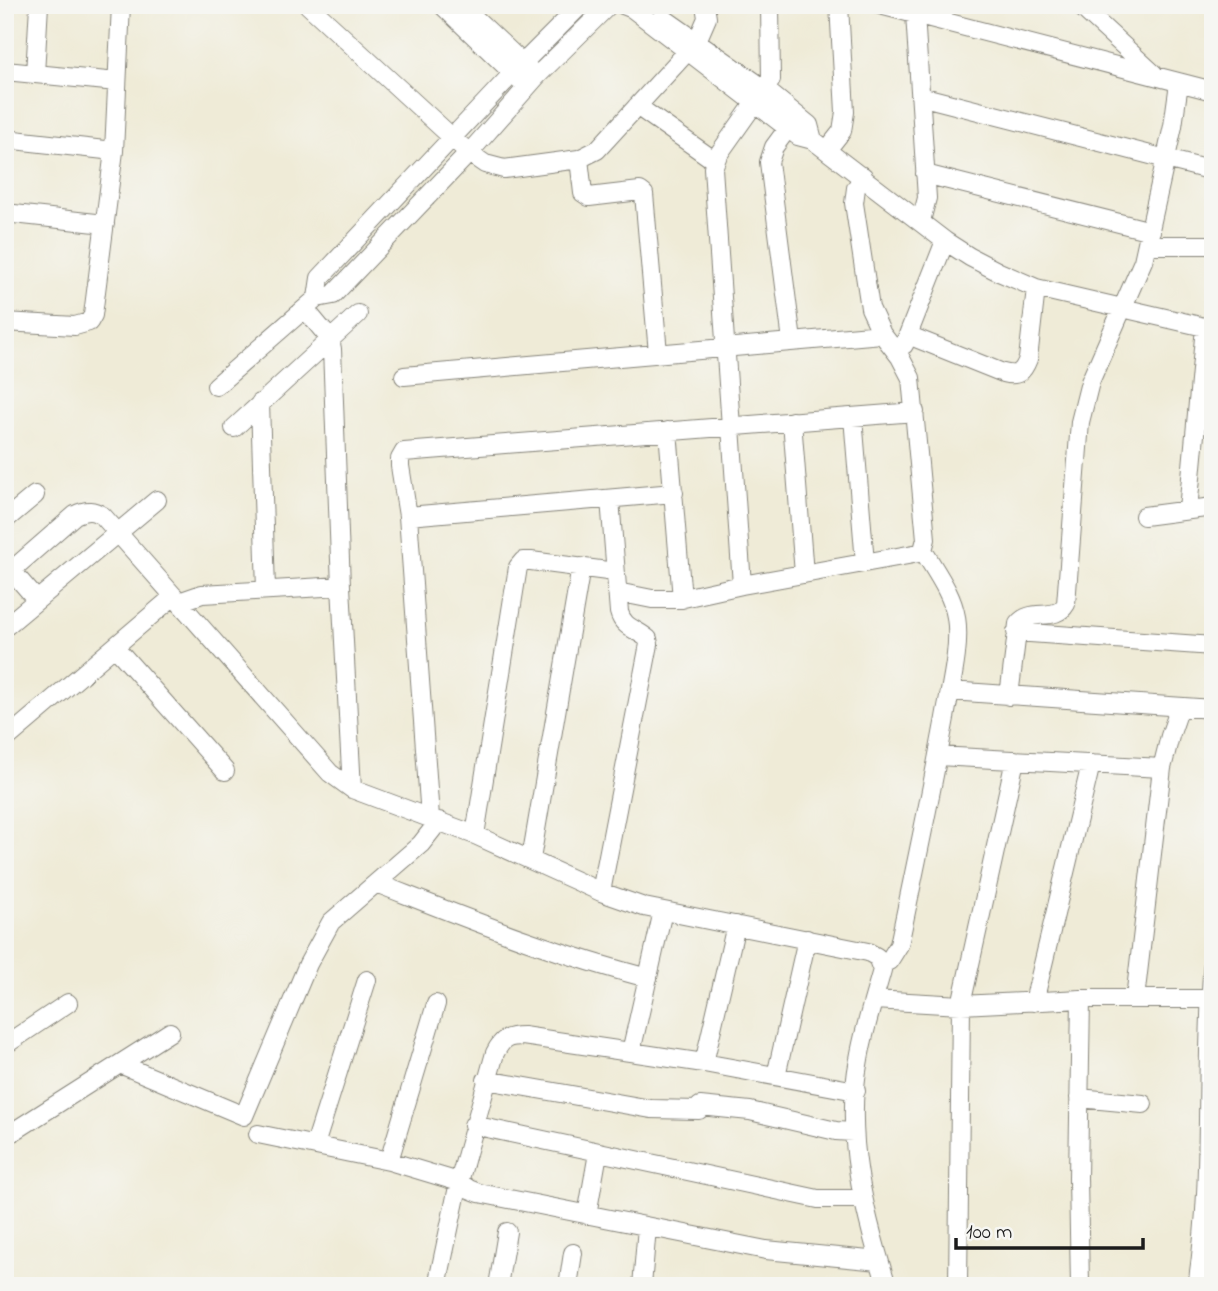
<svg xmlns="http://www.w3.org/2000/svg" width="1218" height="1291" viewBox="0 0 1218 1291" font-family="'Indie Flower',sans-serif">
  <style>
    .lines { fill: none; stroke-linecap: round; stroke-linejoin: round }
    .minor-casing { stroke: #86847a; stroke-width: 20 }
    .minor { stroke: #fff; stroke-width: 18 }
  </style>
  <rect width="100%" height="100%" fill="#f6f6f2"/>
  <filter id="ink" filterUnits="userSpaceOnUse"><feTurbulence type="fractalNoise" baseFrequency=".0143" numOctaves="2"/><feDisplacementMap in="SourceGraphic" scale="14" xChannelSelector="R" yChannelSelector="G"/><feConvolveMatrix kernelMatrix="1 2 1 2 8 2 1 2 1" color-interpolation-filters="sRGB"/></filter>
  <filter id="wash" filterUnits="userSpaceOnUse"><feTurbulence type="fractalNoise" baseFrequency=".00686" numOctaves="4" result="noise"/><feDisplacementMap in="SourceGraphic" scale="28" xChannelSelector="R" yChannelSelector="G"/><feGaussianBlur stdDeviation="1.57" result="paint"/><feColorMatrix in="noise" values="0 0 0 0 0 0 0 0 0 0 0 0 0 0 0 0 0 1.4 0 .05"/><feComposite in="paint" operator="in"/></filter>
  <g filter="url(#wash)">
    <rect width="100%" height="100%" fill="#efebd7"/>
  </g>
  <g filter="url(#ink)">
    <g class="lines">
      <defs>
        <path id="minor" d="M308,5l161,148 16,11 19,5 75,-10 18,-9 100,-109 10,-23 -2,-13
          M442,5l78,75
          M461,5l69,65
          M623,5l10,4 165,127 15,4 132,101 25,16 29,15 37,16 177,41
          M880,5l333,86
          M1079,5l75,69
          M915,14l12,184 -6,23
          M662,17l104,73 43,35 4,15
          M5,71l112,11
          M35,74l4,-69
          M920,96l293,75
          M637,106l78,55
          M788,128l-14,19 -5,15 23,179
          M5,139l109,12
          M827,150l15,-19 3,-19 -6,-107
          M579,159l4,34 6,4 51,-6 4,3 14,159
          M925,174l226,57
          M5,213l100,11
          M1148,245h65
          M317,298l3,-20 193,-205 68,-68
          M305,309l25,30 2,10 9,237 11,203
          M5,322l70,4 14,-4 4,-7 21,-164 7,-146
          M908,335l95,38c15,4 20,-1 25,-14l8,-71
          M904,345l41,-104
          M404,376l478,-42
          M216,386l101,-88 16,-3 136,-142 68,-77 72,-71
          M260,403l6,187
          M853,417l12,146
          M792,421l12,153
          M234,428l124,-114
          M668,431l14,168
          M1188,510l17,-183
          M408,516l266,-23
          M1144,516l69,-9
          M5,520l30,-25
          M5,563l31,36
          M5,576l70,-61c12,-6 18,-5 28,1l227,257 22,16 123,46 126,57 43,15 224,45 9,5 5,13c-8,29 -18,59 -23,89 -15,77 5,153 28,227
          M742,585l-29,-417 5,-13 53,-75 -1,-75
          M617,592l35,7h27l63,-14 177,-32 4,-3 3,-11 -15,-161 -11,-21 -18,-23 -12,-26 -16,-105 2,-15 7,-12
          M179,602l23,-8 139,-8
          M5,627l152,-127
          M1016,632l197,14
          M115,647l110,124
          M950,691l263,18
          M1009,696l9,-72c13,-17 37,-1 48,-20l14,-182 10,-40 53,-121 30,-135 6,-43
          M5,740l169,-144
          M938,756l224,12
          M430,817l-22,-301 -8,-50v-7l4,-7 511,-40
          M475,835l43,-268 5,-6h8l84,11
          M531,859l50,-292
          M376,883c90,35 178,71 272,95
          M601,892l48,-248 -1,-5c-11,-10 -25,-11 -29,-27l-9,-113
          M881,963l8,-2 10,-16c16,-76 32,-151 46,-227 5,-30 16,-71 11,-101 -4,-24 -21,-46 -33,-67
          M1135,999l27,-231 8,-32 10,-29
          M874,1000l87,5 120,-6h132
          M1034,1002l57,-238
          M5,1045l63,-42
          M631,1052l32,-141
          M704,1063l32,-138
          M120,1064l124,52 64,-152 23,-42 90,-78 18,-23
          M776,1076l31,-137
          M486,1080l165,29 48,1
          M856,1091l-152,-28 -181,-27c-16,0 -21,3 -28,17l-36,129 10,7 10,4 287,57 113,11
          M1079,1098l64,6
          M700,1106l50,5 86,20 17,1
          M473,1125l345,74h43
          M258,1134l131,27 70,21 -22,104
          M5,1137l165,-105
          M315,1145l52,-165
          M389,1161l47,-157
          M587,1215l11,-62
          M498,1286l9,-54
          M568,1286l5,-33
          M642,1286l5,-59
          M958,1286l3,-281 54,-245
          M1080,1286l-2,-108 3,-179
          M1197,1286c17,-108 7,-218 16,-326"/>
      </defs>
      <use href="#minor" class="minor-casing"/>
      <use href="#minor" class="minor"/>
    </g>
  </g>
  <rect width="1218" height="1291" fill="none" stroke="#f6f6f2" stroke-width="28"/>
  <path d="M956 1238v10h187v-10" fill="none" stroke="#1c1c1c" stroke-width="3.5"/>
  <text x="966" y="1238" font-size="21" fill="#1c1c1c" stroke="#f6f6f2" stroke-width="5" paint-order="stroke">100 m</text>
</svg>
